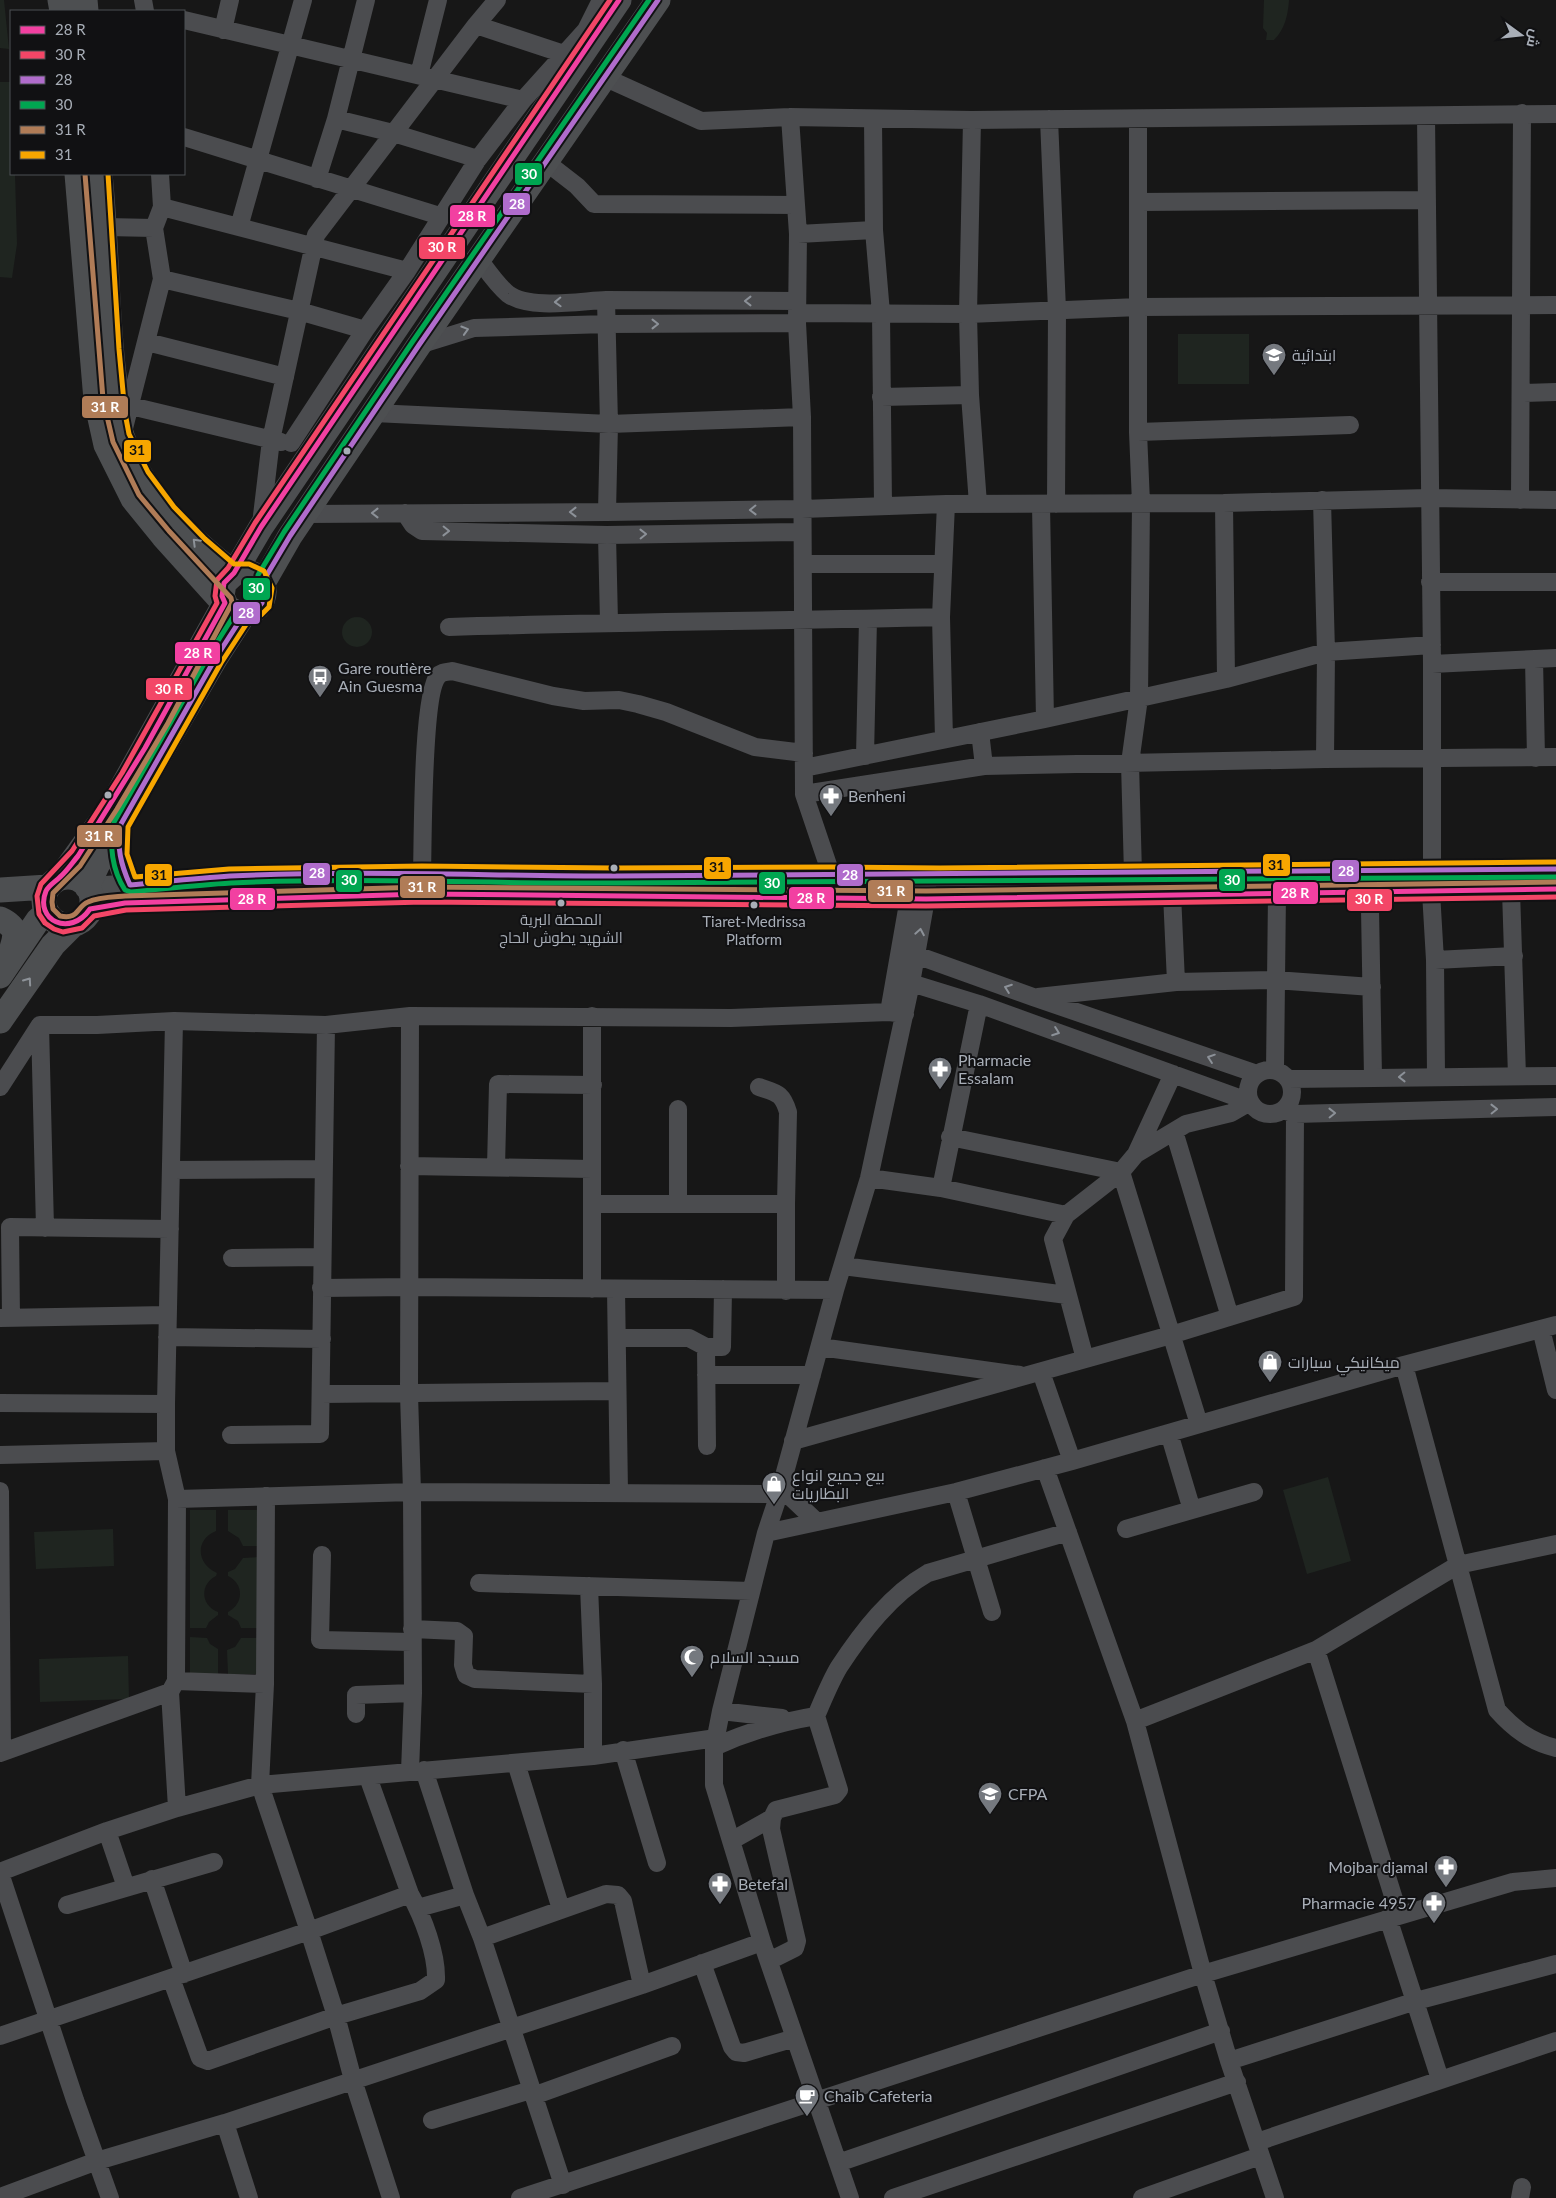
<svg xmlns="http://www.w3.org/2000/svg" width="1556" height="2198" viewBox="0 0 1556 2198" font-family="Lato,Cairo,sans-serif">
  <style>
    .green { fill: #1f2520 }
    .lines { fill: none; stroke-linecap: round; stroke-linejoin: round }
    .minor { stroke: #4b4c4f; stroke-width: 18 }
    .major { stroke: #4d4f51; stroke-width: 21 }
    .highway { stroke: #4d4f51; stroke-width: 25 }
    .bus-1-casing { stroke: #111113; stroke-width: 9 }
    .bus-2-casing { stroke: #111113; stroke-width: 9 }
    .bus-3-casing { stroke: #111113; stroke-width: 9 }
    .bus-4-casing { stroke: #111113; stroke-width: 9 }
    .bus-5-casing { stroke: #111113; stroke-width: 9 }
    .bus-6-casing { stroke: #111113; stroke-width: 9 }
    .bus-1 { stroke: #f240a1; stroke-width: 5 }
    .bus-2 { stroke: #f34667; stroke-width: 5 }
    .bus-3 { stroke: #b06ccc; stroke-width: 5 }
    .bus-4 { stroke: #00a651; stroke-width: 5 }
    .bus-5 { stroke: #b07c57; stroke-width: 5 }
    .bus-6 { stroke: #f7a600; stroke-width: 5 }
    .oneway { stroke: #8c9198 }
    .oneway2 { stroke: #8d9298 }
    .bus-dot { fill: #a8aeb7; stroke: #111113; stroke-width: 2 }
    .labels { text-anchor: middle; stroke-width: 4; stroke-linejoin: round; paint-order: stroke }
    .bus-label { font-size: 15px; fill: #a8aeb7; stroke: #111113 }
    .poi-label { font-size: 16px; fill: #a8aeb7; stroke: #111113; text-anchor: start }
    .line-badge { stroke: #111113; stroke-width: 2 }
    .badge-label { font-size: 14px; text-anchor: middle; font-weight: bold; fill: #fff }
    .pale-badge-label { font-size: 14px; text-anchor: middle; font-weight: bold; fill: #111 }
  </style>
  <rect width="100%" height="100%" fill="#171717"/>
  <path class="green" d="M0,0h4l5,49 -9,-1z
    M1264,0h25c-1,15 -4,29 -15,40h-8l1,-7 -4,-5z
    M0,82h11v92h4l2,70 -5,34 -12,-1z
    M1178,334h71v50h-71z
    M342 632a15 15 0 1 1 30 0a15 15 0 1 1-30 0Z
    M1328,1477l23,84 -44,13 -24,-84z
    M190,1510h26v21c-21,8 -20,33 1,42l-1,3c-16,8 -16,29 2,36v3l-9,7 -3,6h-16z
    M228,1510h31v36h-16l-4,-8 -11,-7z
    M113,1529l1,37 -78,3 -2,-37z
    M259,1557v71h-18l-3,-7 -10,-6v-3c16,-9 16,-28 0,-36v-4l7,-3 8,-11z
    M190,1637l17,1 3,6 8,5v25l-28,-1z
    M241,1638h18l-1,36h-30l-1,-24 8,-3z
    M128,1656l1,43 -89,3 -1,-43z"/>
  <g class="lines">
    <path class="minor" d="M143,0l2,11
      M184,20l339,80
      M476,25l88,29
      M223,30l7,-30
      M419,75l19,-75
      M606,78l95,43 89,-4 182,3 584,-6
      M1426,116l6,548v206
      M790,117l8,117 -1,89 5,94 2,377 27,80
      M336,119l57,14 85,26
      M873,119l1,111 7,83 2,193
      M1049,119l8,191 -1,194
      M972,120l-4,194 2,81 8,109
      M184,137l256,79
      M546,162l31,24 17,18 202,1
      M317,179l19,-60 30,-119
      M1139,202l288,-2
      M162,207l245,64
      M106,227l48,1 8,-21 -2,-33
      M239,227l64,-227
      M798,234l76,-4
      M478,258c9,12 18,26 30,36 21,16 72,7 98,6
      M162,279l137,32 66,19
      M797,313l171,1 171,-7 417,-2
      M147,342l138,35
      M419,345l55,-17 133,-4 190,-1
      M1522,393l34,-1
      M881,397l89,-2
      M131,406l150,36
      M374,413l235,11 193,-7
      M123,432l39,-153 -8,-51
      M1138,432l212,-7
      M291,443l74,-113 42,-59 71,-112 45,-59 63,-70 15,-30
      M1322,500l4,152 -1,107
      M1520,500l2,-387
      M1224,503l2,176
      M1041,505l4,214
      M607,512l2,-88 -3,-124 191,1
      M405,513l8,12 9,6 185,4 195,-3
      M306,514l301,-2 195,-3 144,-5 278,-1 205,-5 127,2
      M261,524l10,-84 45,-205 160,-210 21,-25
      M607,535l2,87
      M803,564h139
      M1430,582h126
      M449,627c164,-5 328,-6 492,-10
      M1534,659l2,99
      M1432,664l124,-6
      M980,732l4,34
      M944,739l-3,-122 5,-113
      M865,756l3,-137
      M804,768l241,-49 181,-40 100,-27 106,-7
      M804,794l180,-28 341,-7 231,-2
      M422,873c1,-31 0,-179 16,-197 3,-4 9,-4 14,-5l101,25 31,5 35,-1 19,4 28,8 89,35 49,6
      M1133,874l-3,-111 9,-65 2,-195 -3,-71v-313
      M1368,891l2,18 3,168
      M1511,891l6,185
      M1431,892l4,68 1,116
      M1172,894l4,88
      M916,955l117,42 224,77
      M1435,960l79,-4
      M911,983l68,21 271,98
      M1038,997l138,-15 99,-2 97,7
      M889,1012l24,-137
      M410,1016l-1,378 3,98 1,201 -3,78
      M174,1021l-8,383v47l11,48 -1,182 -6,11 7,116
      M1248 1092a22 22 0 1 1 44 0a22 22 0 1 1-44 0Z
      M1275,1070l2,-177
      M1288,1079l268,-3
      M0,1087l40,-62
      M759,1087c17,6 23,5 29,25l-2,92
      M678,1109v95
      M1283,1110l12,4 261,-7
      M1174,1131l56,186
      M950,1137l171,35 78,252
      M1136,1154l37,-80
      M409,1166l183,3
      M496,1167l2,-83 95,1
      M171,1170l152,-1
      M869,1178l72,10 125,27
      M941,1188l38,-184
      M592,1204h194v87
      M45,1228l-5,-203h57l77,-4 152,4 84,-9 321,2 158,-6 16,2
      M232,1258l90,-1
      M843,1266l224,29
      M321,1288l90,-1 424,3
      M592,1289v-273
      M616,1289l3,204
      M0,1318l167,-3
      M11,1318l-1,-91 160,2
      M1541,1329l15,61
      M167,1337l155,2
      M617,1338h72l17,9
      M820,1347l200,28
      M1085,1359l-32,-120 13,-24 55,-43 15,-18 50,-30 45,-11 19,-11
      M1404,1365l93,345c17,19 34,32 59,38
      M1041,1372l31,89
      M706,1375h106
      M321,1394l296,-3
      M0,1403l166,1
      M1169,1433l23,77
      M231,1435l89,-1 6,-409
      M793,1441l378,-106 123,-38 1,-183
      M707,1446l-1,-99h16l1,-58
      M0,1455l166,-4
      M1045,1468l90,253 68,253 26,87 46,137
      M781,1488l36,34
      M0,1491l2,261
      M956,1492l36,120
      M266,1496l-1,188 -5,101 49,146 27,85 17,64 38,118
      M177,1499l235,-7 367,2
      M1126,1529l128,-37
      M766,1533l190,-41 116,-31 332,-96 152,-40
      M322,1555l-2,85 92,2
      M479,1583l272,8
      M589,1586l4,98v72
      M412,1629l45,2 7,5 -1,29 3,10 9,4 118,5
      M1316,1650l83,265
      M176,1681l89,3
      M721,1711l61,7
      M356,1714v-19l57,-2
      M1135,1721l181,-71 142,-85 98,-21
      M714,1747c33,-15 66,-25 102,-31 7,-16 14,-34 23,-49 23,-35 52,-73 89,-94l140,-41
      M623,1750l34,113
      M0,1753l170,-61
      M516,1763l45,146
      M424,1770l41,125 17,43 81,247
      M107,1831l19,56
      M731,1841l41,-23
      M0,1872l107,-41 70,-23 83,-23 333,-29 123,-18
      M0,1873l75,227 35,98
      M152,1879l32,95
      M67,1905l147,-43
      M418,1908l47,-13
      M1388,1918l52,161
      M482,1938l124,-44 12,1 5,6 19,84
      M769,1961l26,-13 2,-7 -26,-112 1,-11 4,-8 59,-15 4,-5 -23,-74
      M702,1963l30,84 4,5 8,1 51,-15
      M171,1978l29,80 8,3 128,-45 84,-25 16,-11c1,-26 -13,-63 -26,-86l-42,-117
      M0,2036l309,-105 101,-37
      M1229,2061l187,-60 140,-37
      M533,2096l139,-50
      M432,2120l99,-30
      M225,2123l24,75
      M1257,2142l299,-101
      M838,2163l383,-132
      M0,2197l97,-36 128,-38 417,-138 120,-43
      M520,2198l683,-224 310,-92 43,-4
      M850,2198l-88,-256 -48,-157v-38l7,-36 45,-178 13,-39 56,-204 34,-112 42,-195 15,-84 2,-24
      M893,2198l344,-116
      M1142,2198l118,-42
      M1520,2198l2,-11"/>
    <path class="major" d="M89,888l140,-12 193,-3 192,3 217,-2 109,2 616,-7
      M90,909l35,-6 298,-9 503,5 630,-10"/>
    <path class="highway" d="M60,0l2,11
      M85,0l1,11
      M77,174l19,226 10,45 27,54 30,37 65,72c32,23 57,-34 10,-38l-14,13 -2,13 3,7
      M100,174c7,67 6,134 14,201 2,20 2,42 8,61 20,57 65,101 112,137
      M234,573l27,-46 358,-527
      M263,583l27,-47 129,-191 239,-345
      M120,826c-6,23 0,39 10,59
      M44 901a24 24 0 1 1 48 0a24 24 0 1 1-48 0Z
      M60,878l51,-71 114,-204
      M87,887l18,-38 110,-190 29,-45
      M0,890l48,-3
      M0,919c22,10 14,20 9,39
      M0,976l38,-56 9,-8
      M0,1021l53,-76 21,-21"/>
    <defs>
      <path id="bus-1" d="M619,0l-358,527 -27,46 -10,10 -2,13 3,7 -80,145 -67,108c-6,7 -11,15 -18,21 -5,5 -11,8 -14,14 -12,29 24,47 44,18l35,-6 298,-9 503,5 630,-10"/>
      <path id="bus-2" d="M610,0l-355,523 -27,45 -11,12 -2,16 2,7 -95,170 -50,78 -31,33 -4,12 2,18 6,9 9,6 9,3 19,-4 12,-12 32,-6 297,-8 503,4 630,-9"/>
      <path id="bus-3" d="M658,0l-239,345 -129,191 -25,42 -3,25 -5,6 -13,5 -29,45 -94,165c-5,22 0,41 9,61 33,-3 67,-7 100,-9 129,-6 258,0 387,0 313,-1 626,-3 939,-7"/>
      <path id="bus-4" d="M649,0l-236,341 -129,191 -26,43 -3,25 -17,9 -29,46 -95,167c-5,23 -2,48 11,68l6,2c33,-3 66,-7 100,-9 128,-6 258,1 386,0 313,0 626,-3 939,-6"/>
      <path id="bus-5" d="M85,174l18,225 10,43 26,53 30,36 62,67 1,5 -64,120 -51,86 -37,57 -27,27 -1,9 1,7 7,7c19,4 16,-9 28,-14 10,-5 25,-5 37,-6l298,-9 503,4 630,-9"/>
      <path id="bus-6" d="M108,174l11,175 6,64 4,21 19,38 26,35 31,32 29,25h15l15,7 8,17 -3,19 -8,8 -12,5 -28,43 -93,164 -1,27 8,23 94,-8 193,-3 192,2 217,-1 109,1 616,-6"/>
    </defs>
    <use href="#bus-1" class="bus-1-casing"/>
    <use href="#bus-2" class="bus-2-casing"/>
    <use href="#bus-3" class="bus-3-casing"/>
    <use href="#bus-4" class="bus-4-casing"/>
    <use href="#bus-5" class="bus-5-casing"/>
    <use href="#bus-6" class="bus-6-casing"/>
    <use href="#bus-1" class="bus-1"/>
    <use href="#bus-2" class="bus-2"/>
    <use href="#bus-3" class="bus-3"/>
    <use href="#bus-4" class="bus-4"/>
    <use href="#bus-5" class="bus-5"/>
    <use href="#bus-6" class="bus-6"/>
  </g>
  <defs><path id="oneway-chevron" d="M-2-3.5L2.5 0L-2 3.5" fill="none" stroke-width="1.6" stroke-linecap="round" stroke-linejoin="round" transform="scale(1.25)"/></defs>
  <g class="oneway">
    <use href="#oneway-chevron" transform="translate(748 301) rotate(-180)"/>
    <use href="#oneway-chevron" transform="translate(558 302) rotate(178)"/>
    <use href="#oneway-chevron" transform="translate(655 324)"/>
    <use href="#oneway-chevron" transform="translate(465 330) rotate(-17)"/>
    <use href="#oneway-chevron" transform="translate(753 510) rotate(179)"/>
    <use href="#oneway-chevron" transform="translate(573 512) rotate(180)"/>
    <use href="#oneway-chevron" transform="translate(375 513) rotate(-180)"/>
    <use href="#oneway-chevron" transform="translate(446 531) rotate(1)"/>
    <use href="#oneway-chevron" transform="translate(643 534) rotate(-1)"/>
    <use href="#oneway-chevron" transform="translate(920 932) rotate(-80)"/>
    <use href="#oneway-chevron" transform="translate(1008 988) rotate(-160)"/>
    <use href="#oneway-chevron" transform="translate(1056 1032) rotate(20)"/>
    <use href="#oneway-chevron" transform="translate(1211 1058) rotate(-161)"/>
    <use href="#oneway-chevron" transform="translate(1402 1077) rotate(179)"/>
    <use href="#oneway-chevron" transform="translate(1494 1109) rotate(-1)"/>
    <use href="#oneway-chevron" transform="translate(1332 1113) rotate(-1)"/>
  </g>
  <g class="oneway2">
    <use href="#oneway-chevron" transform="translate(196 542) rotate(-135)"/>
    <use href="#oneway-chevron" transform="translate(28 981) rotate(-55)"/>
  </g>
  <defs>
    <symbol id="school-pin" viewBox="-11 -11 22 30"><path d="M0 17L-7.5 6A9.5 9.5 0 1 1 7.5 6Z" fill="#75797f" stroke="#111113"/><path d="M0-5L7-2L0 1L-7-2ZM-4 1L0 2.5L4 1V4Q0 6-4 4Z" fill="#fff"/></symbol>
    <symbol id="bus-pin" viewBox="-11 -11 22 30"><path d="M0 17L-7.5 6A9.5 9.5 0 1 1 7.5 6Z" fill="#75797f" stroke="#111113"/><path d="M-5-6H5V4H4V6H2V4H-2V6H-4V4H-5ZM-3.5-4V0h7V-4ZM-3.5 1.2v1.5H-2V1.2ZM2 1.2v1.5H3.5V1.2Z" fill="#fff"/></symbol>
    <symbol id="pharmacy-pin" viewBox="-11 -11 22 30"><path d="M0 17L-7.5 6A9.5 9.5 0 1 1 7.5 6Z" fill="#75797f" stroke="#111113"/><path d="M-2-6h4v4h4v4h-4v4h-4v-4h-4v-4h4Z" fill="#fff"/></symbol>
    <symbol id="shop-pin" viewBox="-11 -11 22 30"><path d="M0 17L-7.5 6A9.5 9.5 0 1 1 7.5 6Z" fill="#75797f" stroke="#111113"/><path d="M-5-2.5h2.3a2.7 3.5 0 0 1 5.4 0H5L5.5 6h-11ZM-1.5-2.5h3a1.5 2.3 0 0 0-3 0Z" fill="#fff"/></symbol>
    <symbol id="mosque-pin" viewBox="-11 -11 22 30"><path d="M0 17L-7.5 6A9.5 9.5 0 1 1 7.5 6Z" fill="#75797f" stroke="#111113"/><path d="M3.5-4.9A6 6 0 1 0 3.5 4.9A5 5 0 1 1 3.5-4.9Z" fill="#fff"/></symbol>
    <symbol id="university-pin" viewBox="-11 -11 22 30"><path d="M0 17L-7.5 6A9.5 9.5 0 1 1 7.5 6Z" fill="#75797f" stroke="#111113"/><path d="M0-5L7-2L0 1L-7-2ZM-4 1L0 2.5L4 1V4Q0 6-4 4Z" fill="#fff"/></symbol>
    <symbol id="cafe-pin" viewBox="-11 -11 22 30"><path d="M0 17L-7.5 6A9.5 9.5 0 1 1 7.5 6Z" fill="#75797f" stroke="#111113"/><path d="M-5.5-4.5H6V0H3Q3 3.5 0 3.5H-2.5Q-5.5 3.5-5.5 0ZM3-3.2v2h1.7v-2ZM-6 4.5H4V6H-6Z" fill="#fff"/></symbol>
  </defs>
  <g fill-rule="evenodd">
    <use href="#school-pin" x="1260" y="341" width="28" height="38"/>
    <use href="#bus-pin" x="306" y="663" width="28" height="38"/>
    <use href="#pharmacy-pin" x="817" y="782" width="28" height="38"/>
    <use href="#pharmacy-pin" x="926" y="1055" width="28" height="38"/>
    <use href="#shop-pin" x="1256" y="1348" width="28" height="38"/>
    <use href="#shop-pin" x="760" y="1470" width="28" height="38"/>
    <use href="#mosque-pin" x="678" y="1643" width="28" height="38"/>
    <use href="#university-pin" x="976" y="1780" width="28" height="38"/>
    <use href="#pharmacy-pin" x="1432" y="1853" width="28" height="38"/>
    <use href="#pharmacy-pin" x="706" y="1870" width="28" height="38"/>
    <use href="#pharmacy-pin" x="1420" y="1889" width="28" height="38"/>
    <use href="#cafe-pin" x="793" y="2082" width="28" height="38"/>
  </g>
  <g class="bus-dot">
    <circle cx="347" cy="451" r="4.5"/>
    <circle cx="108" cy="795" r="4.5"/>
    <circle cx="614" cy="868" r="4.5"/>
    <circle cx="561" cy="903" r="4.5"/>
    <circle cx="754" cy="905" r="4.5"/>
  </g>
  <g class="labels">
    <g class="bus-label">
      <text x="561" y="925">المحطة البرية<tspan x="561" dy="18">الشهيد يطوش الحاج</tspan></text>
      <text x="754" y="927">Tiaret-Medrissa<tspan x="754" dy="18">Platform</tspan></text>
    </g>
    <g class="poi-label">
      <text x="1292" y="361">ابتدائية</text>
      <text x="338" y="674">Gare routière<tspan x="338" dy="18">Ain Guesma</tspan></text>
      <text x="848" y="802">Benheni</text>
      <text x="958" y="1066">Pharmacie<tspan x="958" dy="18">Essalam</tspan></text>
      <text x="1288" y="1368">ميكانيكي سيارات</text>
      <text x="792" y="1481">بيع جميع انواع<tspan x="792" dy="18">البطاريات</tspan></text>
      <text x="710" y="1663">مسجد السلام</text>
      <text x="1008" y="1800">CFPA</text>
      <text x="1428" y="1873" text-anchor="end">Mojbar djamal</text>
      <text x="738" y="1890">Betefal</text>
      <text x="1416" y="1909" text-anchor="end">Pharmacie 4957</text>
      <text x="824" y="2102">Chaib Cafeteria</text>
    </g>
  </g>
  <g class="line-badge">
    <rect x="514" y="162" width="29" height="24" rx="5" fill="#00a651"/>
    <rect x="502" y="192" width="29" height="24" rx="5" fill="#b06ccc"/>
    <rect x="449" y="204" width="47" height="24" rx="5" fill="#f240a1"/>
    <rect x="418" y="236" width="48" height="24" rx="5" fill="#f34667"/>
    <rect x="81" y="395" width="48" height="24" rx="5" fill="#b07c57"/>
    <rect x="123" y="439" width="29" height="24" rx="5" fill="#f7a600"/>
    <rect x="242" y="577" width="29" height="24" rx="5" fill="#00a651"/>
    <rect x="232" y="601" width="29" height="24" rx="5" fill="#b06ccc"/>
    <rect x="174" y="641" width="47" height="24" rx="5" fill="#f240a1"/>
    <rect x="145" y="677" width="48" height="24" rx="5" fill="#f34667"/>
    <rect x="76" y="824" width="47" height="24" rx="5" fill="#b07c57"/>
    <rect x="1262" y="853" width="29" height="24" rx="5" fill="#f7a600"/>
    <rect x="703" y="856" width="29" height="24" rx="5" fill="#f7a600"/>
    <rect x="1331" y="859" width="29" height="24" rx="5" fill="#b06ccc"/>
    <rect x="302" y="862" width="29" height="24" rx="5" fill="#b06ccc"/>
    <rect x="144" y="863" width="29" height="24" rx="5" fill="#f7a600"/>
    <rect x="836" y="863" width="28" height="24" rx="5" fill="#b06ccc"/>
    <rect x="1218" y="868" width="28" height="24" rx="5" fill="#00a651"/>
    <rect x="335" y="869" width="28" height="24" rx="5" fill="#00a651"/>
    <rect x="758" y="871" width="28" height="24" rx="5" fill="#00a651"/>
    <rect x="399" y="875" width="47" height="24" rx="5" fill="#b07c57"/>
    <rect x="867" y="879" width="47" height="24" rx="5" fill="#b07c57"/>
    <rect x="1272" y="881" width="47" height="24" rx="5" fill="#f240a1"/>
    <rect x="788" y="886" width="47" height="24" rx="5" fill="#f240a1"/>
    <rect x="229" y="887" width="47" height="24" rx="5" fill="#f240a1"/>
    <rect x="1346" y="888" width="47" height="24" rx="5" fill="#f34667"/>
  </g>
  <g class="badge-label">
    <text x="529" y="179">30</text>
    <text x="517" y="209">28</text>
    <text x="472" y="221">28 R</text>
    <text x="442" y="252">30 R</text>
    <text x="105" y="412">31 R</text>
    <text x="256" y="593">30</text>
    <text x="246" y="618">28</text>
    <text x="198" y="658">28 R</text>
    <text x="169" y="694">30 R</text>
    <text x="99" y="841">31 R</text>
    <text x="1346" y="876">28</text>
    <text x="317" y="878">28</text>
    <text x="850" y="880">28</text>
    <text x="1232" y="885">30</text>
    <text x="349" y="885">30</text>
    <text x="772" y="888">30</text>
    <text x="422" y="892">31 R</text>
    <text x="891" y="896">31 R</text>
    <text x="1295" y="898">28 R</text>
    <text x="811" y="903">28 R</text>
    <text x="252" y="904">28 R</text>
    <text x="1369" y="904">30 R</text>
  </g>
  <g class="pale-badge-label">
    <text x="137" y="455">31</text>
    <text x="1276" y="870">31</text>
    <text x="717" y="872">31</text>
    <text x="159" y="880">31</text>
  </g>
  <rect x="10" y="10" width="175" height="165" fill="#111113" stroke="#4d5055"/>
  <rect x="20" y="26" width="25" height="8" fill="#f240a1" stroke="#4d5055"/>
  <text x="55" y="35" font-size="15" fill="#a8aeb7">28 R</text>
  <rect x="20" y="51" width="25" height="8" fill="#f34667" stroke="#4d5055"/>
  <text x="55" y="60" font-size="15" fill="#a8aeb7">30 R</text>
  <rect x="20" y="76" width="25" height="8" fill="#b06ccc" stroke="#4d5055"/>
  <text x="55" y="85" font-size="15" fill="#a8aeb7">28</text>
  <rect x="20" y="101" width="25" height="8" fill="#00a651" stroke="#4d5055"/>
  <text x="55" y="110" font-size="15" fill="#a8aeb7">30</text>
  <rect x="20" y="126" width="25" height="8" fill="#b07c57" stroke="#4d5055"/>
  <text x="55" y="135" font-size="15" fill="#a8aeb7">31 R</text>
  <rect x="20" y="151" width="25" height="8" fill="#f7a600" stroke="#4d5055"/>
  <text x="55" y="160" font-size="15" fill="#a8aeb7">31</text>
  <g transform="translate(1521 35) rotate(105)" stroke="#111113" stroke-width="4" paint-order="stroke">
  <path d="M0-4L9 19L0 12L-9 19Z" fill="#a8aeb7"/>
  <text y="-8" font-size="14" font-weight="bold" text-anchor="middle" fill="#a8aeb7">ش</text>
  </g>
</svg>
